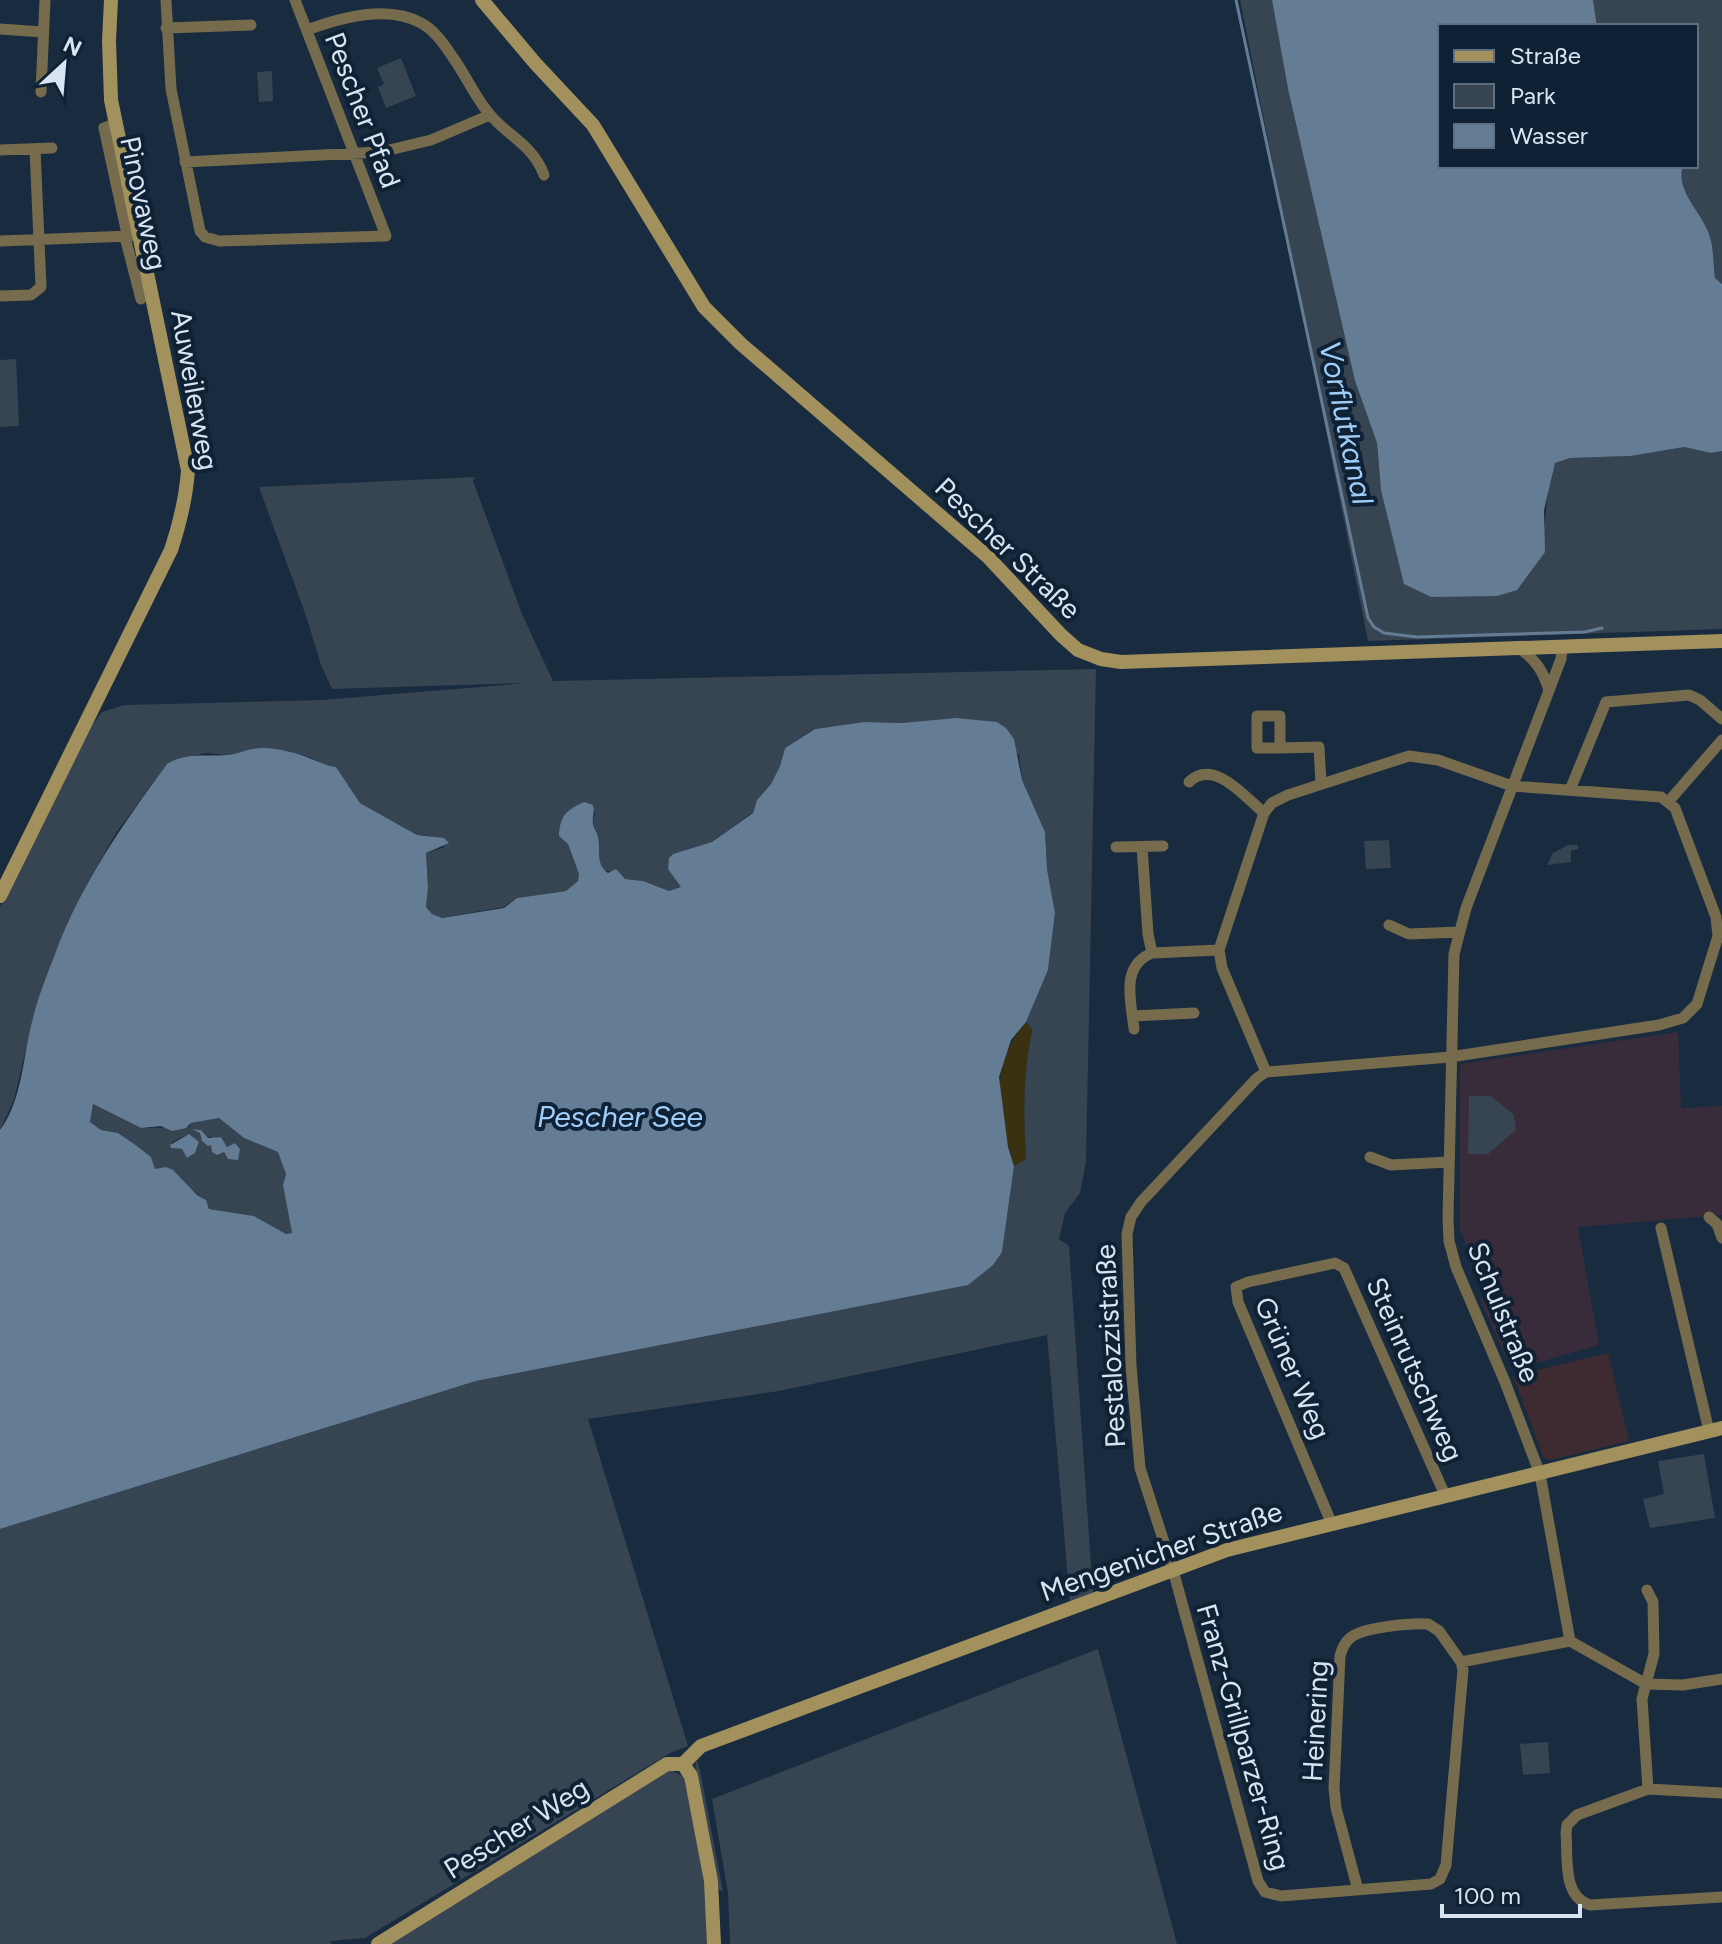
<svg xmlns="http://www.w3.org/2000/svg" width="1722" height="1944" viewBox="0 0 1722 1944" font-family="Figtree,sans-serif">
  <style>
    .commercial { fill: #3e2b32 }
    .education { fill: #392c3a }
    .green { fill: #374452; fill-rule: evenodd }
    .sand { fill: #393110 }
    .water { fill: #647d94; fill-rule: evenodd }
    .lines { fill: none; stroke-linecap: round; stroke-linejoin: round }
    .stream { stroke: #647d94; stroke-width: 3 }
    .street { stroke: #766b4c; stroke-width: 11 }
    .secondary { stroke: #a2905d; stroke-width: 14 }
    .labels { text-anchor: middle; stroke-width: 8; stroke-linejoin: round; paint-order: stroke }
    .street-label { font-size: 28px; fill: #d8e4f1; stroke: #0f2134 }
    .water-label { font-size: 30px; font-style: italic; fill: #a1cef9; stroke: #0f2134 }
  </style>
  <rect width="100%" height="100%" fill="#182b3f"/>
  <path class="commercial" d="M1608,1353l21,88 -79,19 -6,-2 -31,-82z"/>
  <path class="education" d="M1678,1032l3,76 41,-2v109l-144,12 21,118 -87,25 -32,-70 4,-3 -24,-69v-164z"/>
  <path class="green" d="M1240,0h32l16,89 67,292 22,62 4,47 89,105 27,1 47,-67 5,-48 6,-18 15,-5 61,-2 53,-9 27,6 11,-2v178l-354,12z
    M1593,0h129v284l-7,-6c-2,-14 -1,-31 -6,-44 -8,-23 -34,-43 -26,-68h13v-140h-99z
    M401,58l15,38 -30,12 -8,-21 6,-3 -7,-16z
    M272,71l1,30 -14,1 -2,-30z
    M16,359l3,67 -19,1v-67z
    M475,477l-2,4 49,133 31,67 543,-12 -10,493 -6,31 -15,20 -6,26 10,7 24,348 -23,9 -23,-268 -268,56 -191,28 100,327 -18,7 -305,185 -34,3v3h-331v-415l476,-148 526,-129 12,-86 12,-7c-3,-44 -3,-86 6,-129l-6,-8 22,-52 7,-57 -8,-44 -2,-37 -23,-52 -3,-25 -116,-32 -39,-1 -50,7 -29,19 -5,18 -9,18 -14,16 -4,12 -41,30 -39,12 -5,15 14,18 -13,4 -26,-10 -18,-2 -22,-10 -4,-8 -1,-24 -5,-14 2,-12 -35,25 8,8 11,30 -1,7 -12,10 -49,7 -13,9 -63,11 -9,-4 -6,-7 2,-20 -2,-34 19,-6 -14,-11 -14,-1 -57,-32 -24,-36 -16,-3 -8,-6 -16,-5 -33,-5 -37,7 -21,-2 -38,11 -51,69 -30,53 -30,66 -23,67 -19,81 -14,30v-223l85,-172 17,-23 22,-7 198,-5 205,-17 -195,6 -11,-24 -15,-49 -47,-129z
    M1389,840l2,28 -25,1 -2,-28z
    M1568,845h10v4l-7,2v11l-24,3 6,-12z
    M1469,1096h22l23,19 2,15 -28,24h-20z
    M93,1104l48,24 48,-1 2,-4 28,-5 25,20 35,14 7,22 -3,11 9,48 -6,1 -32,-18 -45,-7 -3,-9c-16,-8 -25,-25 -42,-33l-3,3 -6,-1 -4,-12 -14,-11 -19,-13 -17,-3 -11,-8zM193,1129l8,1 7,8 3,-2 1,2 9,-1 6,10 8,-4 5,6 -4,10h-8l-4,-7 -7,3 -6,-11 -9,-3 -2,-8zM189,1134l10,9 -4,10 -8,5 -5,-9 -11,-1 1,-6z
    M1704,1454l11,64 -65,10 -7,-29 21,-5 -6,-33z
    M1098,1649l79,295h-447l-2,-51 -16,-94z
    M1548,1742l2,31 -27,2 -3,-31z
    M696,1759l4,11 23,122 -6,-4 -22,-116z
    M670,1770l15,7 25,123v44h-323z"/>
  <path class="sand" d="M1026,1022l6,8c-9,43 -9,85 -6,129l-12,7c-15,-53 -27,-99 12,-144z"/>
  <path class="water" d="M1272,0h321l4,26h-157v140h243c-8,25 18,45 26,68 5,13 4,30 6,44l7,6v167l-11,2 -27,-6 -53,9 -61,2 -15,5 -11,47 1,42 -28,38 -20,6 -66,1 -27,-13 -23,-94 -4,-47 -22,-62 -67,-292z
    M956,718l41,4 9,6 8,11 8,41 23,52 2,37 8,44 -7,57 -22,52 -15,18 -12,37 9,70 6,19 -12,86 -9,13 -25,20 -492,96 -476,148v-399c23,-30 23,-77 33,-112 5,-21 14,-43 22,-64 26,-70 68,-130 112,-190 20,-12 38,-7 60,-9 13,-1 25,-8 37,-7 10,0 22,3 31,5 15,4 26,12 41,14l24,36 57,32 27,3 5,5 -23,10 2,34 -2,20 6,7 10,4 62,-10 13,-10 49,-7 12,-10 1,-7 -11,-30 -9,-8c1,-20 7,-26 25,-34l9,3c2,7 -1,12 0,19 1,5 4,8 5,13 3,14 -3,26 10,36l8,-4 9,10 18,2 26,10 12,-4 -13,-18 1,-11 4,-4 39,-12 41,-29 4,-13 14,-16 9,-18 5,-18 30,-19 49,-7 39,1zM93,1104l48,24 20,-2 11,5 14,-3 5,-5 28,-5 25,20 34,14 8,22 -3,11 9,48 -6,1 -32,-18 -45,-7 -3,-9 -9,-5 -24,-25 -7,-3 -11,2 -4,-12 -14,-11 -19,-13 -17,-3 -11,-8z
    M192,1129l9,1 7,8 13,-1 6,10 8,-4 5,6 -2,11 -10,-1 -4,-7 -7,3 -5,-3 -1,-7 -3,1 -6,-5 -2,-8z
    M189,1134l10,8 -4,11 -8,5 -5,-9 -11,-1 -1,-3z"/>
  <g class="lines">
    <path class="stream" d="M1236,0l132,618 6,9 10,6 33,4 168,-5 17,-4"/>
    <path class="street" d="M166,0l5,89 29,142 5,6 14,4 167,-5 -91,-236
      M166,28l85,-3
      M0,29l43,3
      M307,30c32,-12 81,-26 114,-7 14,7 24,23 33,36 12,17 20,36 33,52 19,25 46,33 57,64
      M41,92l4,-92
      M115,124l-11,4 22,101v12l15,58
      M0,150l52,-2
      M185,162l196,-10 50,-12 59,-25
      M0,241l130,-5
      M0,296l31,-1 10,-8 -6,-138
      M1520,649c16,11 23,22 29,41
      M1280,748h-23v-32h23v32l39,-1 2,37
      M1189,782c25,-24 56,15 75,31
      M1570,790l36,-88 83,-7 11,5 22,19
      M1669,801l53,-61
      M1116,847l47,-1
      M1142,847l6,87 4,19
      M1389,925l20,9 50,-2
      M1133,1016l61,-3
      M1134,1029c-3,-28 -14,-63 18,-76l67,-3
      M1266,1072l-44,-104 -3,-18 45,-137 8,-10 16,-8 121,-39 29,4 74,26 149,11 14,11 41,109 2,19 -21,68 -14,14 -24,7 -209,32 -184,15 -9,6 -116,124 -10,15 -4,17 4,132 9,102 33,102 85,311 7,11 16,4 150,-12 9,-5 6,-14 17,-195 -2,-8
      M1370,1157l21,8 58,-3
      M1709,1217l8,7 5,14
      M1661,1228l48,203
      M1331,1522l-93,-220 -2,-15 12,-5 87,-19 9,5 101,227
      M1647,1590l6,12 1,52 -12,45 6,90
      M1570,1641l76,43 37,1 39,-6
      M1722,1793l-74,-4 -71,26 -10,10 -1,8c2,24 -4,64 24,72l132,-8
      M1358,1890l-22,-82 -2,-20 6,-132c2,-7 4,-13 10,-18 13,-11 61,-15 78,-14l11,7 22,31 109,-21 -30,-167 -35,-92 -49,-115 -7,-26 -1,-23 6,-264 12,-46 95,-249 1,-11"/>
    <path class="secondary" d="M482,0l53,63 58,62 111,182 37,37 247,213 73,78 17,15 23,9 20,3 601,-21
      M0,896l171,-346c9,-27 15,-52 17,-80l-77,-370 -2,-59 2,-41
      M683,1764l18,-18 526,-196 495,-122
      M683,1764l8,12 20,105 3,63
      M378,1944l289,-180h16"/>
  </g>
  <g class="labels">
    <g class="street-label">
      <text transform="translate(363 110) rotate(69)" y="10">Pescher Pfad</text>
      <text transform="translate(144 203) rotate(78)" y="10">Pinovaweg</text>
      <text transform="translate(195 390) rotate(80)" y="10">Auweilerweg</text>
      <text transform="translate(1008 548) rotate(44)" y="10">Pescher Straße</text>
      <text transform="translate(1504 1312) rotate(68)" y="10">Schulstraße</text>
      <text transform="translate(1110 1346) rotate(-93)" y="10">Pestalozzistraße</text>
      <text transform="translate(1293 1368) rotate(67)" y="10">Grüner Weg</text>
      <text transform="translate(1415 1369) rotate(66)" y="10">Steinrutschweg</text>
      <text transform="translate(1161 1551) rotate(-19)" y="10">Mengenicher Straße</text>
      <text transform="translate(1315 1721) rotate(-87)" y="10">Heinering</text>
      <text transform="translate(1244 1737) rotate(74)" y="10">Franz-Grillparzer-Ring</text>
      <text transform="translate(516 1828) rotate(-32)" y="10">Pescher Weg</text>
    </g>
    <g class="water-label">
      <text transform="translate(1346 423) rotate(78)" y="10">Vorflutkanal</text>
      <text x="620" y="1127">Pescher See</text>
    </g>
  </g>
  <rect x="1438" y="24" width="260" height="144" fill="#0f2134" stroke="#5f6f80" stroke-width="2"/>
  <rect x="1454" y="50" width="40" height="12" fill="#a2905d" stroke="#5f6f80" stroke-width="2"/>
  <text x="1510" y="64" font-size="24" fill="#d8e4f1">Straße</text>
  <rect x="1454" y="84" width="40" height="24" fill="#374452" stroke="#5f6f80" stroke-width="2"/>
  <text x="1510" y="104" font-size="24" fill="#d8e4f1">Park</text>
  <rect x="1454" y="124" width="40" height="24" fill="#647d94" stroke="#5f6f80" stroke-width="2"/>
  <text x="1510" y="144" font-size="24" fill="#d8e4f1">Wasser</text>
  <g transform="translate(64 64) rotate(26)" stroke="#0f2134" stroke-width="6" paint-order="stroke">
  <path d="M0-6L14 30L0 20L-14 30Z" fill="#d8e4f1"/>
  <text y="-12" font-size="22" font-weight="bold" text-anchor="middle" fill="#d8e4f1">N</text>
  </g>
  <path d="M1442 1904v12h138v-12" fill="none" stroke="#d8e4f1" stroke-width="4"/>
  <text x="1454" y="1904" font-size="24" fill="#d8e4f1" stroke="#0f2134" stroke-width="6" paint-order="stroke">100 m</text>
</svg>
